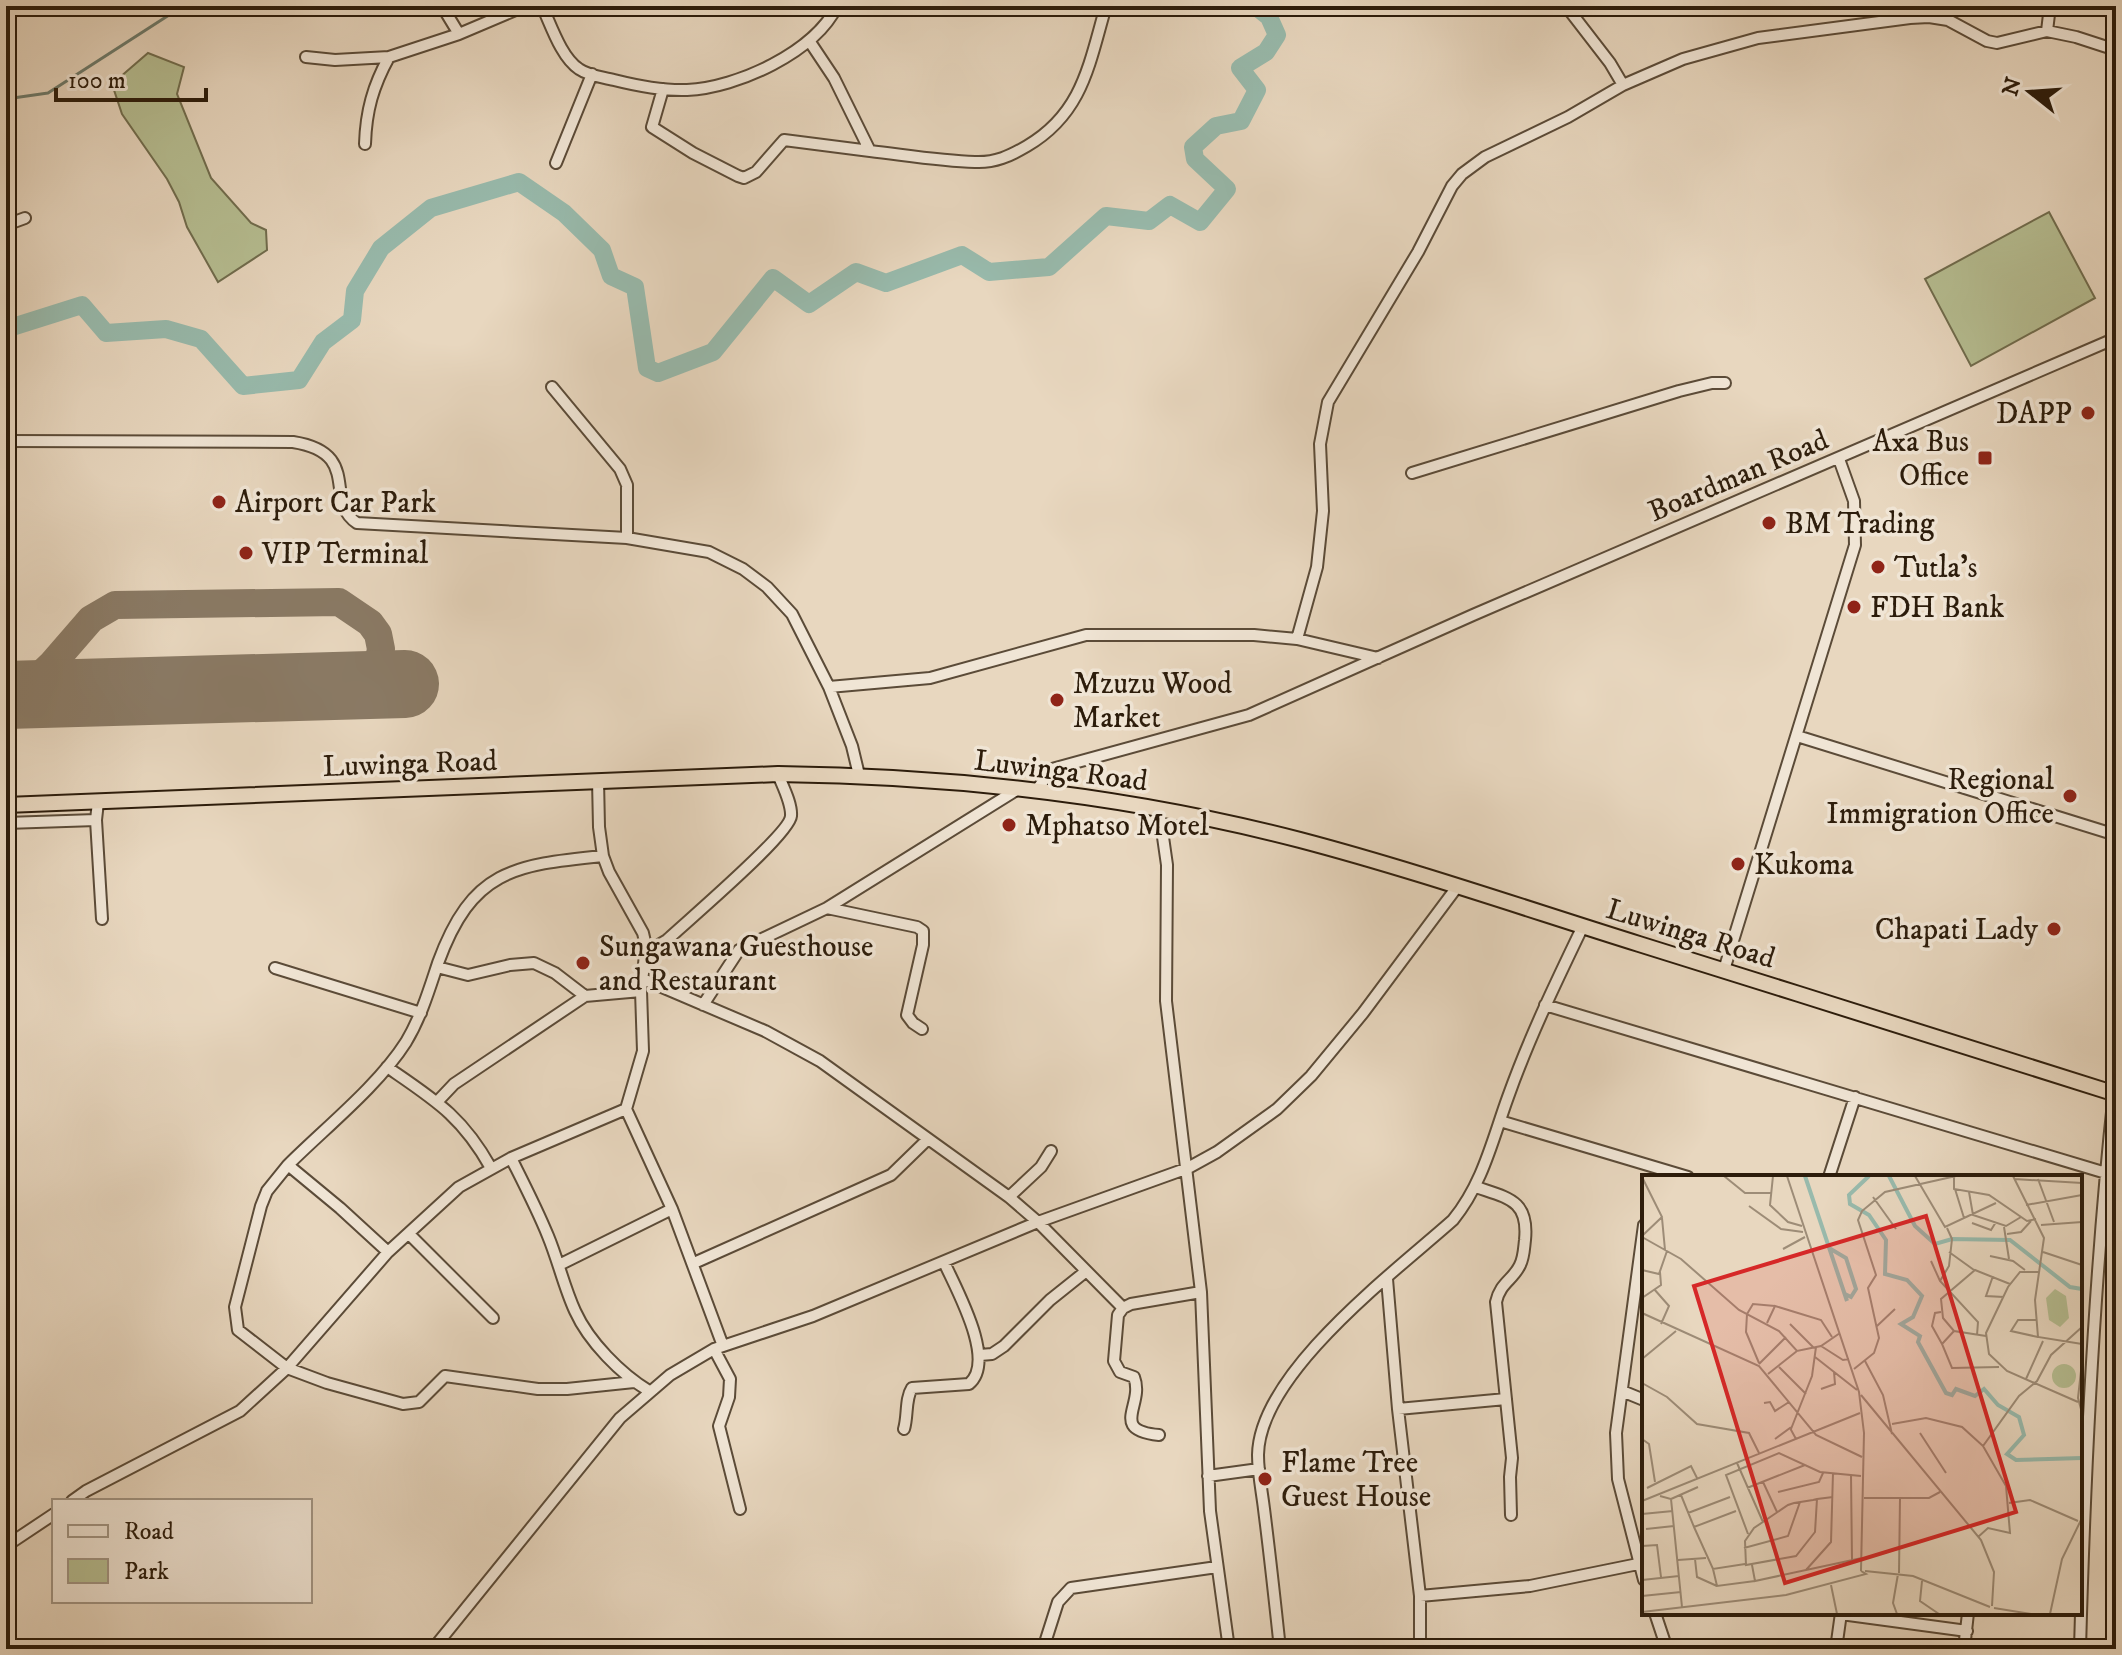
<svg xmlns="http://www.w3.org/2000/svg" width="2122" height="1655" viewBox="0 0 2122 1655" font-family="'IM FELL DW Pica',serif">
  <style>
    .green { fill: #b6be92; stroke: #716d4e; stroke-width: 2 }
    .lines { fill: none; stroke-linecap: round; stroke-linejoin: round }
    .stream { stroke: #6d7b6c; stroke-width: 3 }
    .river { stroke: #98baac; stroke-width: 18 }
    .taxiway { stroke: #8a7a65; stroke-width: 28 }
    .runway { stroke: #8a7a65; stroke-width: 68 }
    .minor-casing { stroke: #5b4b38; stroke-width: 14 }
    .highway-casing { stroke: #2c1c0b; stroke-width: 18 }
    .minor { stroke: #f0e5d5; stroke-width: 10 }
    .highway { stroke: #e8d7bf; stroke-width: 14 }
    .poi-dot { fill: #8f2418; stroke: #f0e5d5; stroke-width: 3 }
    .labels { text-anchor: middle; stroke-width: 7; stroke-linejoin: round; paint-order: stroke }
    .poi-label { font-size: 30px; fill: #2c1c0b; stroke: #f0e5d5; text-anchor: start }
    .street-label { font-size: 30px; fill: #2c1c0b; stroke: #f0e5d5 }
    .inset-river { fill: none; stroke: #98baac; stroke-width: 4 }
    .inset-road { fill: none; stroke: #9d8c77; stroke-width: 2 }
    .view { fill: #d62828; fill-opacity: 0.15; stroke: #d62828; stroke-width: 4 }
    .inset-edge { fill: none; stroke: #2c1c0b; stroke-width: 4 }
  </style>
  <rect width="100%" height="100%" fill="#e8d7bf"/>
  <filter id="stains"><feTurbulence type="fractalNoise" baseFrequency=".0025" numOctaves="4"/><feColorMatrix values="0 0 0 0 .2 0 0 0 0 .09 0 0 0 0 .02 0 0 0 .5 -.17"/></filter>
  <radialGradient id="worn" r=".72"><stop offset=".6" stop-color="#630" stop-opacity="0"/><stop offset="1" stop-color="#630" stop-opacity=".3"/></radialGradient>
  <path class="green" d="M148,53l36,14 -7,27 34,84 40,45 15,7 1,20 -49,32 -31,-55 -8,-25 -12,-23 -45,-65 -10,-30z
    M2049,212l46,86 -124,68 -46,-87z"/>
  <g class="lines">
    <path class="stream" d="M6,99l42,-6 135,-87"/>
    <path class="river" d="M6,329l76,-24 24,28 60,-4 35,10 42,47 56,-6 24,-38 29,-22 3,-29 26,-43 50,-40 88,-26 45,31 38,37 9,26 24,11 12,81 11,5 55,-21 60,-74 36,26 47,-32 30,11 76,-28 27,17 60,-5 57,-51 43,5 21,-16 30,17 27,-33 -32,-30 -2,-12 23,-21 25,-5 16,-31 -17,-22 26,-16 11,-17 -8,-18 -14,-11"/>
    <path class="taxiway" d="M52,664l9,17 22,12
      M19,695l33,-31 39,-45 24,-14 224,-3 31,21 8,11 3,15 -2,10 -8,11 -20,16"/>
    <path class="runway" d="M6,695l399,-11"/>
    <defs>
      <path id="minor" d="M442,6l17,28
        M542,6c9,19 19,51 37,63 10,7 24,8 35,11 24,6 48,11 73,10 50,-2 128,-38 150,-84
        M2047,31l3,-25
        M810,42l24,36 36,73c35,4 70,10 105,11 20,1 35,-6 52,-16 56,-33 62,-82 79,-140
        M306,57l29,3 54,-3 70,-23 66,-28
        M1623,85l60,-26 75,-21 152,-20 19,-1 19,3 39,21 10,2 50,-12 29,6 40,13
        M663,89l-11,38 41,26 45,23 6,2 12,-6 28,-32 86,11
        M365,144c1,-33 8,-58 24,-87
        M556,163l36,-89
        M6,225l19,-7
        M552,387l68,82 7,16v53
        M6,441l287,1c70,11 30,59 64,81l270,15 82,14 34,17 24,18 25,27 37,73 23,59 7,29
        M1412,473l267,-82 33,-8h13
        M1297,639l20,-72 6,-56 -3,-67 8,-42 90,-150 34,-66 10,-12 23,-17 83,-40 55,-32 -13,-22 -44,-57
        M829,687l101,-9 156,-43h168l43,4 81,19
        M1797,736l319,99
        M1036,791l16,-22 197,-54 224,-100 643,-277
        M1159,809l8,56 -1,136 35,291 9,219 19,138
        M96,820l6,99
        M6,823l90,-3 2,-18
        M827,908l90,19 6,4v14l-16,70 6,8 9,6
        M646,946h11l10,-6c19,-18 123,-106 124,-124 1,-13 -9,-31 -13,-42
        M437,967l31,8 42,-10 24,-2 21,10 30,23
        M275,968l146,45
        M1724,970l131,-425 -1,-44 -15,-42
        M643,979l122,52 55,30 189,136 29,25 85,86
        M703,1005l36,-55 88,-42 191,-119
        M1545,1005l561,168
        M387,1067c48,33 75,49 104,101
        M437,1102l17,-18 131,-88 56,-5
        M626,1109l46,100 51,137
        M1500,1121l188,56
        M511,1158c13,26 26,51 37,78 10,24 16,51 27,75 14,31 46,63 74,80
        M288,1165l-21,26 -6,15 -26,101 3,23 49,38 40,15 76,21 16,-2 26,-26 93,13h29l67,-7
        M1829,1177l26,-80
        M1476,1187c32,11 53,13 49,53 -1,8 -1,17 -5,25 -7,15 -20,18 -24,37l16,156 -2,19 1,38
        M1009,1197l32,-30 10,-16
        M1644,1225l-28,208 2,46 26,101
        M409,1234l84,84
        M388,1252l-48,-44 -52,-43c37,-37 90,-79 118,-123 15,-25 23,-52 32,-79 34,-93 75,-98 165,-107
        M694,1263l197,-88 37,-36
        M559,1265l113,-56
        M1387,1279l11,130 22,187v53
        M714,1349l16,30 -1,18 -10,29 21,83
        M980,1355l12,-1 12,-8 46,-46 35,-28
        M1622,1391l22,9
        M1398,1409l108,-10
        M904,1429c4,-13 1,-30 8,-41l57,-4c28,-23 -13,-95 -25,-122
        M1159,1435c-51,-5 -14,-30 -25,-58l-14,-5 -6,-11 4,-46 5,-7 8,-4 70,-12
        M1208,1476l51,-7
        M72,1501l14,-10 154,-80 47,-43 101,-116 71,-65 52,-29 115,-49 17,-58 -2,-60 5,-45 -3,-13 -34,-61 -6,-16 -4,-29 -1,-47
        M6,1546l48,-32
        M1420,1596l110,-10 108,-22
        M1655,1613l12,36
        M1841,1614l126,17
        M433,1649l187,-231 50,-43 44,-26 99,-33 225,-94 150,-54 29,-16 60,-43 34,-33 52,-63 94,-126
        M1043,1649l15,-47 13,-14 146,-21
        M1280,1649c-5,-47 -10,-93 -16,-140 -2,-17 -6,-36 -6,-54 1,-82 138,-184 195,-235 30,-37 39,-79 55,-123 21,-59 48,-115 75,-171
        M1836,1649l5,-36
        M1964,1649l4,-36
        M2080,1649c5,-185 14,-372 34,-556"/>
      <path id="highway" d="M6,805l772,-31c175,2 352,22 522,66 114,30 227,69 339,104 159,50 318,99 477,150"/>
    </defs>
    <use href="#minor" class="minor-casing"/>
    <use href="#highway" class="highway-casing"/>
    <use href="#minor" class="minor"/>
    <use href="#highway" class="highway"/>
  </g>
  <g class="poi-dot">
    <circle cx="2088" cy="413" r="8"/>
    <rect x="1977" y="450" width="16" height="16" rx="4"/>
    <circle cx="219" cy="502" r="8"/>
    <circle cx="1769" cy="523" r="8"/>
    <circle cx="246" cy="553" r="8"/>
    <circle cx="1878" cy="567" r="8"/>
    <circle cx="1854" cy="607" r="8"/>
    <circle cx="1057" cy="700" r="8"/>
    <circle cx="2070" cy="796" r="8"/>
    <circle cx="1009" cy="825" r="8"/>
    <circle cx="1738" cy="864" r="8"/>
    <circle cx="2054" cy="929" r="8"/>
    <circle cx="583" cy="963" r="8"/>
    <circle cx="1265" cy="1479" r="8"/>
  </g>
  <g class="labels">
    <g class="poi-label">
      <text x="2072" y="423" text-anchor="end">DAPP</text>
      <text x="1969" y="451" text-anchor="end">Axa Bus<tspan x="1969" dy="34">Office</tspan></text>
      <text x="235" y="512">Airport Car Park</text>
      <text x="1785" y="533">BM Trading</text>
      <text x="262" y="563">VIP Terminal</text>
      <text x="1894" y="577">Tutla's</text>
      <text x="1870" y="617">FDH Bank</text>
      <text x="1073" y="693">Mzuzu Wood<tspan x="1073" dy="34">Market</tspan></text>
      <text x="2054" y="789" text-anchor="end">Regional<tspan x="2054" dy="34">Immigration Office</tspan></text>
      <text x="1025" y="835">Mphatso Motel</text>
      <text x="1754" y="874">Kukoma</text>
      <text x="2038" y="939" text-anchor="end">Chapati Lady</text>
      <text x="599" y="956">Sungawana Guesthouse<tspan x="599" dy="34">and Restaurant</tspan></text>
      <text x="1281" y="1472">Flame Tree<tspan x="1281" dy="34">Guest House</tspan></text>
    </g>
    <g class="street-label">
      <text transform="translate(1738 475) rotate(-23)" y="10">Boardman Road</text>
      <text transform="translate(410 763) rotate(-2)" y="10">Luwinga Road</text>
      <text transform="translate(1061 770) rotate(7)" y="10">Luwinga Road</text>
      <text transform="translate(1691 933) rotate(17)" y="10">Luwinga Road</text>
    </g>
  </g>
  <g transform="translate(1642 1175)">
    <rect width="440" height="440" fill="#e8d7bf"/>
    <path d="M413,114l11,7 3,22 -9,9 -11,-7 -3,-22zM410 201a12 12 0 1 1 24 0a12 12 0 1 1-24 0Z" fill="#b6be92"/>
    <path class="inset-river" d="M163,1l42,125M227,1l-20,19 1,9 19,11 17,25 -1,34 22,6 15,16 -9,21 -12,7 19,12 -2,6 28,51 6,2 4,-6 19,7 9,-7 14,16 21,12 5,18 -17,19 9,6 66,-2M247,1l26,50 20,18 17,-5 58,1 60,47 12,2M187,73l17,10 10,31 -5,8 -6,-3"/>
    <path class="inset-road" d="M82,1l21,17h27M131,1l-3,29 18,17 14,4M145,1l72,216 5,41 -3,138M273,1l30,51 51,-24M371,1l31,62 -9,62 3,37 44,7M0,2l20,40 -20,19M312,2v12l35,6 38,26 9,-2M372,4l68,4M396,4l16,43M313,14l9,29M327,17l4,23 33,11 15,-9M231,22l23,32M384,30l56,-10M107,31l32,23 22,3M20,43l3,32M330,48l19,7 5,-8M399,50l41,-3M362,52l5,32M365,59l14,-2 10,-11M0,62l39,22 58,51 40,21 18,20 24,-5 19,-13M141,74l22,-12M307,77l25,18M401,77l39,13M348,81l23,5 12,9M289,86l9,20 38,41 -1,13M0,95l17,4 8,-23M397,97h-19l-12,15 -22,46 3,21 18,17 71,31M351,101l-7,20 18,1M298,106l9,-15 3,-27 -5,-11M12,114l15,17 -8,18M0,123l19,-13 -1,-13M299,137l-6,1 -3,13 10,18M0,138l117,53 57,69 46,22M394,145h-18l-7,11 27,6M125,148l8,-17 46,14 11,17M148,149l24,24M235,151l18,-17M312,156l-12,13 10,24 47,-1M344,161l-32,-5 -11,-13 -2,-19 34,-29 35,14M179,171l22,14 6,-1M173,182l42,33M0,184l34,-28M223,186l18,34 9,39M440,187l-4,36 4,15M117,188l-13,-31 1,-18 6,-10 22,2M117,189l27,-27M137,192l27,27M212,194l20,-16 5,-15 -11,-50 8,-13 -18,-55 4,-9 23,-19 71,-16M126,199l29,-23M384,204l17,-38M0,208l25,14 30,27 52,9 10,20M179,214l14,-5 -1,-12M219,220l120,145 13,32 -2,34M122,228l6,-1 5,9 14,-9M250,249l34,-6 36,9 21,19 36,-50 18,-15 14,-26 31,-28M149,254l21,-53 4,-29M278,258l26,40M0,264l7,5 6,38M133,264l15,-11 6,11M95,288l26,59M209,300l1,85M121,307l14,30M5,313l44,-22 6,12M105,313l58,-23M136,317l41,-10 4,-9M39,320l13,32 42,-16M18,321l11,3 11,108M222,323h65l11,-6M29,324l27,-12M175,324l-2,33 -19,24 -50,9 -1,-24 9,-13 34,-23 6,-2 19,-3 4,-1 16,-2M0,326l218,-88M367,328l21,-3 48,21M46,338l42,-16M0,339l31,-3M52,352l19,42 32,-5M4,354l28,-3M106,359l-22,-59 53,-22 41,19 41,4M336,362l10,-9 22,5 -4,-47 -23,-40M0,371l15,-1 4,32M102,373l44,-12 12,-34M53,384l2,18 20,9M36,385l28,-2M110,390l3,16 107,-23M71,394l4,17 38,-5M164,395l25,-28 2,-69M223,396l48,5 77,31M257,398l1,-75M0,405l37,-4M280,406l-2,20 19,13M189,410l6,29M0,421l39,-4M352,433l37,6M0,437l144,-17 80,-21 -5,-3M255,439l-4,-11 5,-29M408,439l12,-55 20,-41"/>
    <path class="view" d="M284,41l90,296 -231,71 -91,-297z"/>
    <rect width="440" height="440" class="inset-edge"/>
  </g>
  <rect width="2122" height="1655" fill="none" stroke="#e8d7bf" stroke-width="32"/>
  <rect x="8" y="8" width="2106" height="1639" fill="none" stroke="#2c1c0b" stroke-width="4"/>
  <rect x="16" y="16" width="2090" height="1623" fill="none" stroke="#2c1c0b" stroke-width="2"/>
  <rect x="52" y="1499" width="260" height="104" fill="#f0e5d5" stroke="#a29584" stroke-width="2"/>
  <rect x="68" y="1525" width="40" height="12" fill="#f0e5d5" stroke="#a29584" stroke-width="2"/>
  <text x="124" y="1539" font-size="24" fill="#2c1c0b">Road</text>
  <rect x="68" y="1559" width="40" height="24" fill="#b6be92" stroke="#a29584" stroke-width="2"/>
  <text x="124" y="1579" font-size="24" fill="#2c1c0b">Park</text>
  <g transform="translate(2030 92) rotate(287)" stroke="#f0e5d5" stroke-width="6" paint-order="stroke">
  <path d="M0-6L14 30L0 20L-14 30Z" fill="#2c1c0b"/>
  <text y="-12" font-size="22" font-weight="bold" text-anchor="middle" fill="#2c1c0b">N</text>
  </g>
  <path d="M56 88v12h150v-12" fill="none" stroke="#2c1c0b" stroke-width="4"/>
  <text x="68" y="88" font-size="24" fill="#2c1c0b" stroke="#f0e5d5" stroke-width="6" paint-order="stroke">100 m</text>
  <rect width="100%" height="100%" filter="url(#stains)"/>
  <rect width="100%" height="100%" fill="url(#worn)"/>
</svg>
